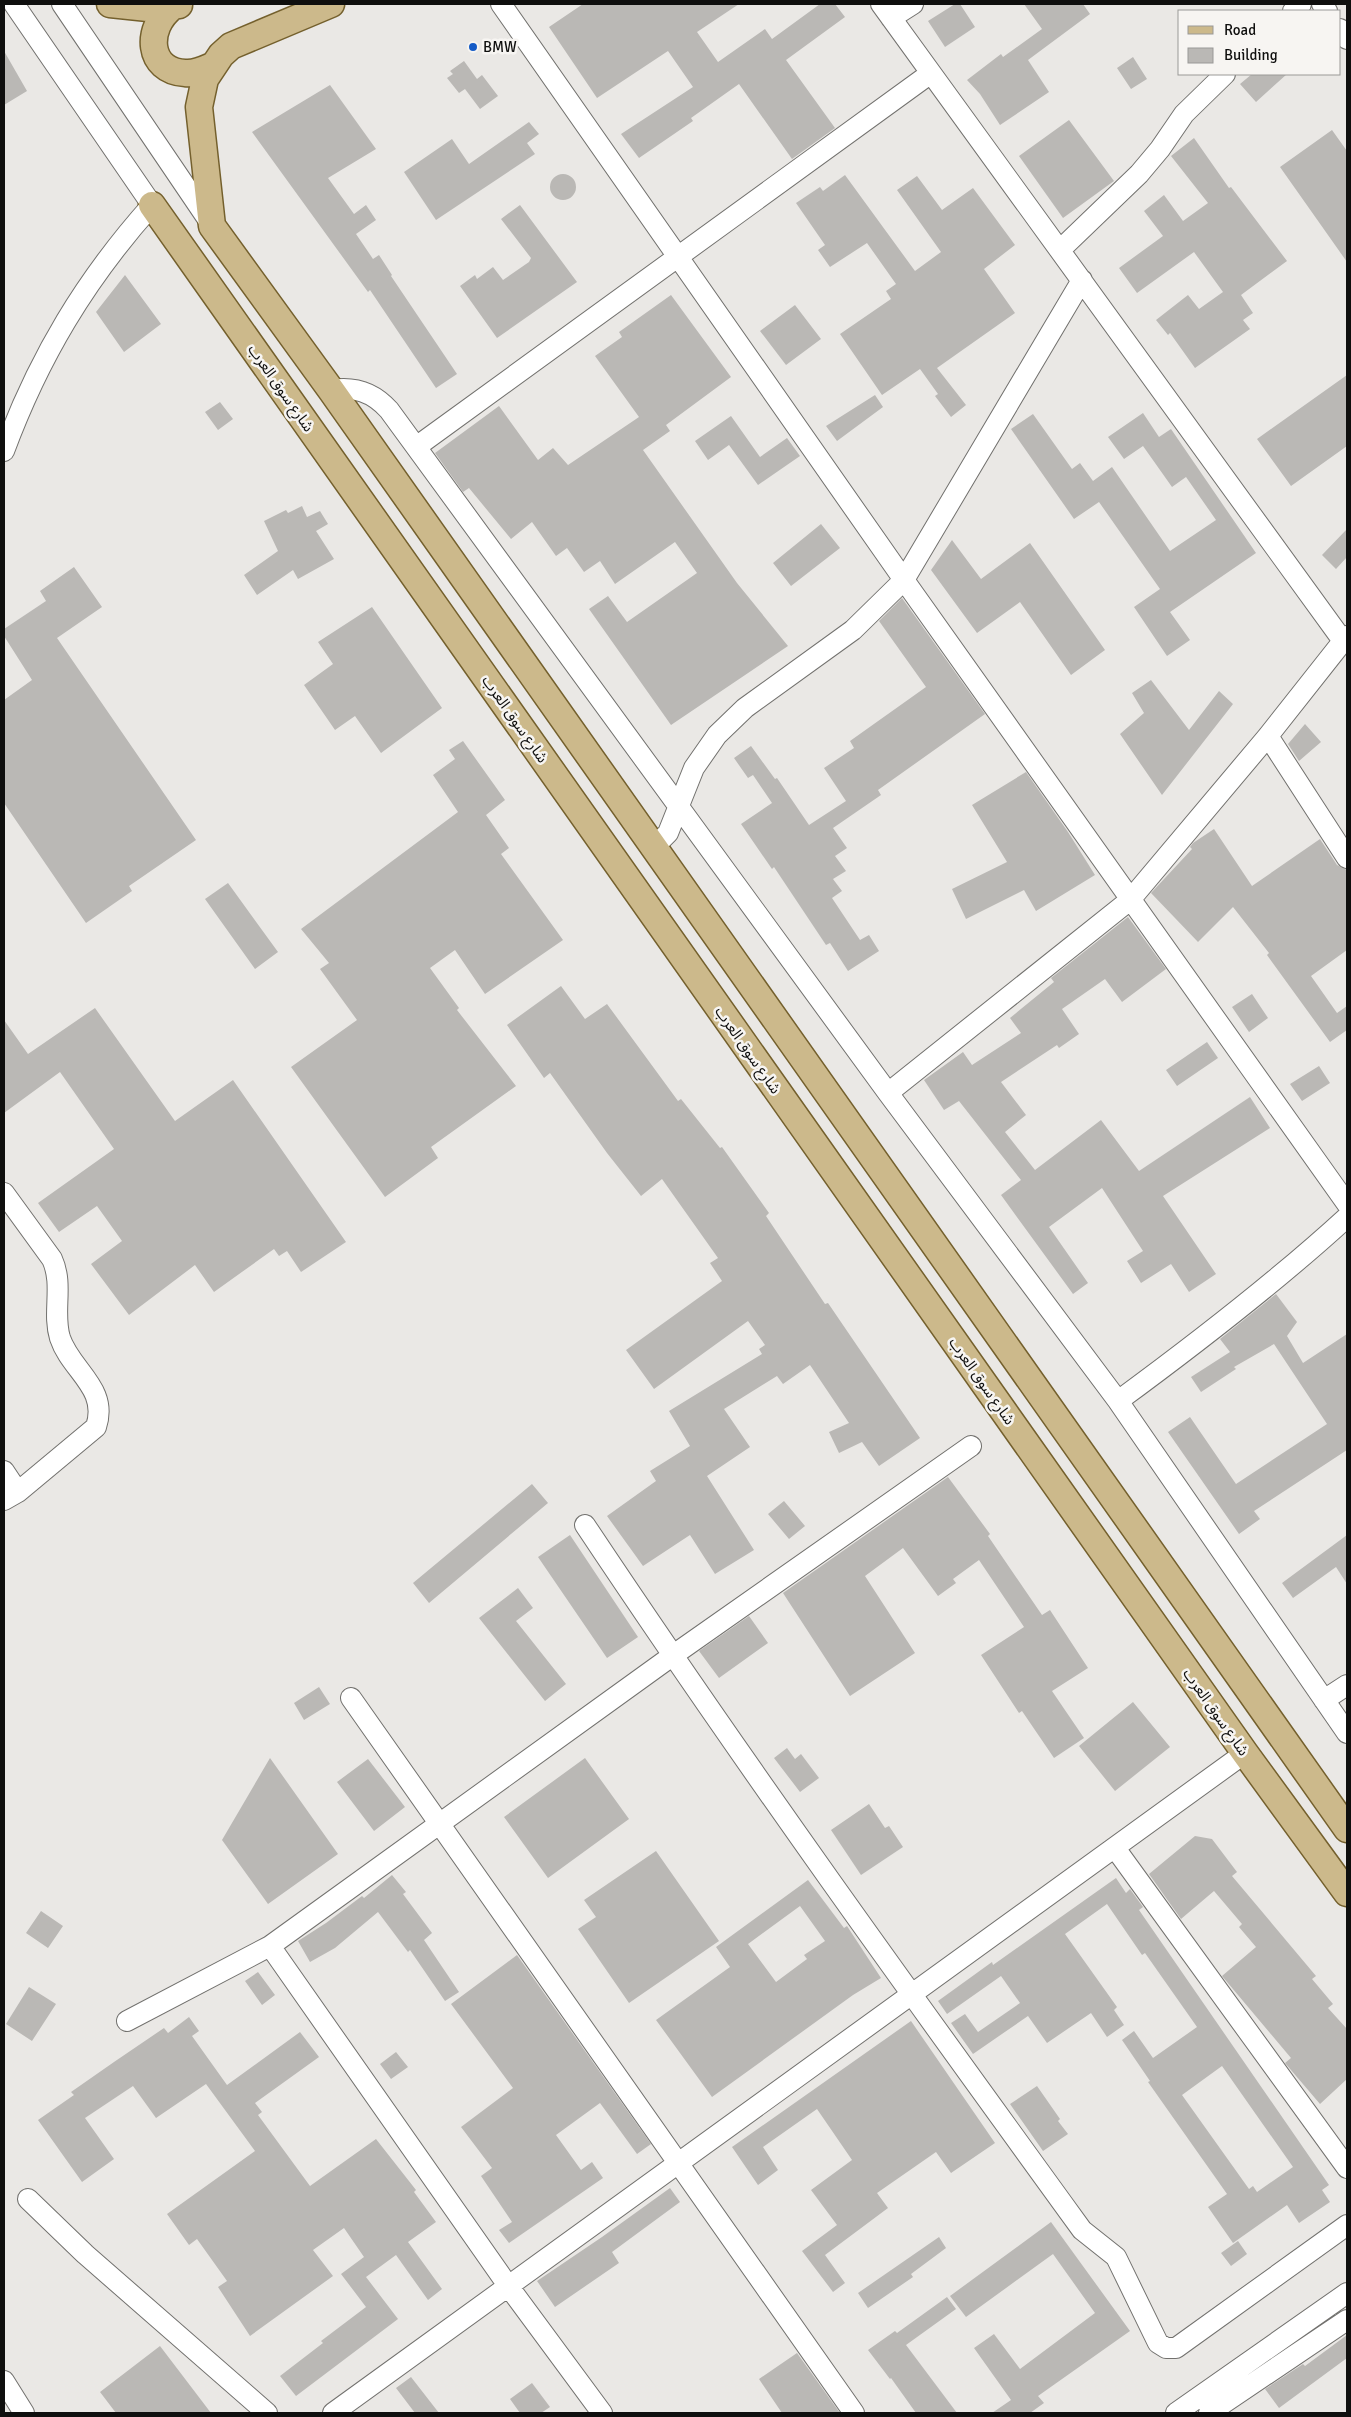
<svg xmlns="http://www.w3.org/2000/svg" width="1351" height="2417" viewBox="0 0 1351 2417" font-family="Signika,'Noto Sans Arabic',sans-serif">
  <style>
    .building { fill: #bab8b5; fill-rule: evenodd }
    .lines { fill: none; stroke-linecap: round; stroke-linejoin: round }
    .minor-casing { stroke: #72716e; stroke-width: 22 }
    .major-casing { stroke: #74602d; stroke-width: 29 }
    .minor { stroke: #fff; stroke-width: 20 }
    .major { stroke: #ccb98b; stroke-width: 26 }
    .poi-dot { fill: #155bc6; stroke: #f7f5f2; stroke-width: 2 }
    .labels { text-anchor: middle; stroke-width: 5; stroke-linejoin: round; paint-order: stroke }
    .poi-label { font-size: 15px; fill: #0f0f0e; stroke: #f7f5f2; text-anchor: start }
    .street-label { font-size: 15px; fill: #0f0f0e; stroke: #f7f5f2 }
  </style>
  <rect width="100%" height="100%" fill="#eae8e5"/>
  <path class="building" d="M583,4h156l-42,28 21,30 47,-33 7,10 48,-35h15l10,13 -59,43 49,68 -43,31 -53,-75 -48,34 2,3 -54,37 -18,-24 72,-47 -25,-36 -71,47 -48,-71z
    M955,4h5l15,23 -30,20 -17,-26z
    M1024,4h59l7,10 -62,46 21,32 -49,33 -20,-31 -13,-14 34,-26 2,3 39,-28z
    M4,51l23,40 -23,14z
    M1133,57l14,22 -16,10 -14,-21z
    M464,61l13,18 5,-4 16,21 -18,13 -15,-20 -6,4 -12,-15 6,-4 -3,-3z
    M1252,74h35l-31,28 -16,-18z
    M330,85l46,64 -48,29 26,36 12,-9 10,15 -20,14 17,25 6,-4 13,20 -1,1 66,98 -21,14 -66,-98 -2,2 -116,-160z
    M1069,120l45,61 -51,37 -44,-62z
    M529,122l10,12 -12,9 8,11 -99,66 -32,-48 48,-33 17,25z
    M1332,130l15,21v111l-67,-95z
    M1194,138l35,50 2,-1 56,74 -46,34 12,18 -10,7 7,9 -55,39 -25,-35 -2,2 -12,-15 32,-25 11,14 24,-17 -29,-40 -57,41 -18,-25 44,-32 -19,-25 20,-16 19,26 25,-18 -37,-47z
    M550 187a13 13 0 1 1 26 0a13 13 0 1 1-26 0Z
    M845,175l70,96 26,-19 -44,-62 20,-14 25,34 31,-22 42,57 -31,24 31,44 -78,55 29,37 -15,12 -16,-21 3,-2 -18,-25 -38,26 -42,-61 51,-35 -5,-8 10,-7 -29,-41 -37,24 -12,-17 7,-5 -29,-42 24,-16 3,4z
    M520,205l57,77 -80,56 -37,-52 15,-11 2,4 16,-12 10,13 26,-18 2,-4 -30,-39z
    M125,275l36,49 -37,28 -28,-40z
    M671,295l60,82 -65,48 4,6 -27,19 94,133 51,63 -117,79 -82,-116 19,-13 19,26 70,-49 -22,-31 -60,42 -15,-23 -16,11 -17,-24 -11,8 -24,-34 -21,17 -42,-51 -6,4 -28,-39 64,-47 39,54 15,-12 15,17 71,-48 -44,-61 27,-19 -3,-5z
    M795,305l26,34 -35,26 -26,-34z
    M1347,375v71l-56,40 -34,-47z
    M875,395l8,12 -46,34 -11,-15z
    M220,402l13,17 -15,11 -13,-18z
    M1143,413l16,24 12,-8 85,124 -86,59 20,28 -23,16 -33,-49 26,-18 -61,-87 -25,17 -63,-90 22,-15 39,55 8,-6 13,18 19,-14 58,84 46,-31 -30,-43 -14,10 -29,-41 -19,13 -16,-22z
    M731,416l29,41 27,-19 13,18 -42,29 -29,-40 -21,15 -13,-19z
    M302,506l5,11 13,-6 8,13 -12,7 18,28 -36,20 -5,-9 -36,25 -13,-20 34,-24 -14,-30 22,-11 2,3z
    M821,524l19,24 -49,38 -18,-23z
    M1347,529v28l-11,12 -14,-14z
    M952,540l29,39 49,-36 75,107 -34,25 -51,-73 -43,31 -46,-63z
    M74,567l28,40 -45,31 139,202 -67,46 3,5 -46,32 -82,-120v-103l28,-20 -28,-44v-7l42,-28 -6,-10z
    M902,598l83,116 -107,76 3,5 -48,33 14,20 -12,8 11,15 -13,8 9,12 -10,7 28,42 9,-5 10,16 -31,20 -18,-28 -4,2 -52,-78 -2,2 -31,-45 31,-21 -19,-28 -5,3 -14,-20 17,-12 24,33 2,-1 32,47 37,-24 -22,-33 30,-20 -4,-7 76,-54 -47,-66z
    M372,607l70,101 -61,45 -26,-37 -20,14 -31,-45 29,-21 -15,-22z
    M1151,680l38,50 30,-39 14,13 -71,91 -42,-61 24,-21 -12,-20z
    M1305,724l16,18 -22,19 -11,-17z
    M463,741l42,59 -19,15 23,33 -8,6 62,86 -78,54 -30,-44 -25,18 29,40 -2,2 59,76 -85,61 7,11 -53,39 -94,-130 66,-47 -37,-51 9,-6 -28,-34 157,-117 -25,-37 22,-16 -6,-9z
    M1026,772l42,60 27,43 -59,36 -12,-21 -58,29 -14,-30 55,-27 -35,-57z
    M1214,829l38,57 68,-47 17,26 10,5v80l-36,26 26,37 10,-7v24l-17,12 -63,-87 2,-2 -36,-46 -35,35 -47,-49 41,-44 -2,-2 3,-4z
    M228,883l50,69 -23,17 -50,-70z
    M1128,917l38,52 -44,33 -17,-23 -43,30 17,25 -20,14 -2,-3 -56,37 25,33 -21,17 30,38 66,-50 38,51 111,-74 20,31 -107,68 53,78 -27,18 -18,-28 -30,19 -14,-22 16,-10 -41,-63 -53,39 39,56 -15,11 -72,-99 20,-15 -62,-79 -15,9 -20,-30 39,-28 9,13 49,-32 -11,-15 44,-36 -3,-4z
    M561,986l24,33 22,-15 71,97 3,-2 39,49 2,-1 47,66 -3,3 59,88 3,-1 92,135 -41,28 -17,-24 -23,11 -10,-21 20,-9 -39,-58 -27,19 -6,-8 -53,33 26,38 -43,29 47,74 -39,24 -25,-39 -47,31 -36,-50 49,-35 -6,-10 40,-25 -21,-35 93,-57 -3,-5 6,-4 -17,-24 -94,68 -28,-39 96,-69 -12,-18 8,-5 -56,-79 -21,17 -34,-43 -57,-80 -6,5 -37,-53z
    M1252,994l16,24 -19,14 -17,-25z
    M95,1008l80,113 58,-41 113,162 -45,30 -14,-21 -8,5 -5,-7 -60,43 -19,-27 -66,50 -38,-51 31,-23 -25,-35 -38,26 -21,-29 76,-54 -54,-77 -56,41v-93l24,34z
    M1207,1042l11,16 -41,28 -11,-16z
    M1319,1066l11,17 -28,18 -12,-17z
    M1276,1294l21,28 -10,14 16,27 44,-29v116l-93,61 6,8 -21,15 -71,-102 22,-15 46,67 91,-60 -53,-80 -40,23 2,2 -35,23 -10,-15 39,-25 -10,-13z
    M948,1477l42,57 -2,2 54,79 8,-5 38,58 -36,23 32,47 -30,20 -32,-47 -3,2 -38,-58 43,-28 -45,-67 -26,19 3,4 -18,13 -35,-48 -38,28 50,77 -65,43 -67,-103z
    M532,1484l16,19 -119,100 -16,-20z
    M784,1501l21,25 -16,13 -21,-25z
    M570,1535l68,102 -31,21 -69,-101z
    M1347,1535v49l-11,-17 -43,31 -11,-15z
    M518,1588l15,20 -17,13 50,63 -21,17 -66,-83z
    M749,1616l19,27 -49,35 -20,-27z
    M319,1687l11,17 -26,16 -10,-17z
    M1133,1702l37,45 -55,44 -36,-45z
    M787,1748l8,11 6,-5 18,24 -19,14 -26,-34z
    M270,1758l68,96 -70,50 -46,-64z
    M585,1758l44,61 -81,59 -44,-61z
    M368,1759l37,48 -31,24 -37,-49z
    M869,1804l16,24 4,-2 14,21 -42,28 -30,-45z
    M1195,1836l17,3 25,33 -5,4 84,100 -4,3 21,25 -5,4 19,21v50l-27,25 -35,-41 6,-5 -69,-82 34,-29 -17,-20 3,-3 -28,-33 -33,28 -32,-45z
    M656,1851l63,90 -90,62 -51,-74 18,-12 -12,-17z
    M392,1875l14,17 -3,2 29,39 -8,7 35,52 -14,9 -35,-51 -2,2 -30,-40 -43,36 -25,14 -12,-21 28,-18 36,-27 2,2z
    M1116,1878l10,15 4,-4 13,18 -4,3 190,275 -7,5 8,12 -31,21 -12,-18 -54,38 -25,-36 19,-13 -79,-112 2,-1 -28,-41 12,-9 19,27 44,-31 -52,-74 -3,2 -35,-51 -42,30 52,73 -3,3 10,15 -17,12 -16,-24 -44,30 -19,-27 -55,38 -22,-31 14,-9 13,18 42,-29 -19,-27 -54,38 -9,-13 54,-39 1,3zM1222,2066l71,101 -36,25 -4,-6 -4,3 -67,-94z
    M808,1880l36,48 3,-2 34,52 -28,17 -141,102 -56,-77 74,-53 -14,-20zM800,1906l25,35 -21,14 3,4 -31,23 -28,-38z
    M41,1911l22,15 -15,22 -22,-15z
    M517,1955l134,189 -14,10 -37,-51 -44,32 25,35 11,-8 11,16 -94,65 -10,-13 13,-8 -31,-46 11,-8 -31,-41 52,-39 -62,-84z
    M258,1972l17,23 -13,10 -17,-24z
    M29,1987l27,17 -24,37 -26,-17z
    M189,2017l10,14 -7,5 35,49 73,-53 19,25 -64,46 7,9 -4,3 52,71 66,-47 40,51 -2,2 22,30 -28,20 34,47 -14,11 -32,-45 -30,22 32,42 -102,77 -16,-20 43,-33 -2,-2 45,-34 -25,-33 23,-17 -20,-29 -31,22 20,26 -83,60 -32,-49 9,-6 -30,-42 -8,6 -22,-31 88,-63 -49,-67 -50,34 -23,-32 -48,32 29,41 -32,23 -44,-62 36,-25 -3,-3 43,-30 50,-34 4,5z
    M911,2021l84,122 -44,30 -15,-21 -59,41 11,15 -63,47 20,28 -12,9 -31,-41 35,-26 -26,-35 41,-30 -35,-51 -54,38 15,23 -20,15 -26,-38z
    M396,2052l12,15 -17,12 -11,-15z
    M1037,2086l23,33 -2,2 10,13 -25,17 -33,-47z
    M670,2188l10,14 -68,50 7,11 -64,44 -18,-26 65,-44z
    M1051,2222l79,109 -92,65 6,7 -14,10h-38l19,-13 -37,-52 20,-14 26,35 75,-56 -42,-59 -87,63 -16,-21z
    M939,2237l7,11 -35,26 2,3 -45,31 -10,-15z
    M1238,2241l9,13 -16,12 -10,-13z
    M947,2297l9,12 -50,36 51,68h-41l-25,-35 -1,1 -22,-29 27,-19 2,2z
    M1347,2335v23l-68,50 -14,-19 38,-25 2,2z
    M160,2346l51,67h-95l-16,-21z
    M797,2353l43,60h-58l-23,-34z
    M411,2377l28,36h-24l-19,-25z
    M532,2383l18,24 -9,6h-21l-10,-14z"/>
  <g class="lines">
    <defs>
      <path id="minor" d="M62,4l149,220
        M501,4l403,576 443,624
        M881,4l462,637
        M1322,4l5,7
        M1293,11l8,-7
        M891,18l22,-14
        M1340,29l7,10
        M1060,250l79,-76 21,-25 24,-35 41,-40
        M331,390c24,-4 42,2 58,20l499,683 230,308 229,332
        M416,447l515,-374
        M4,451c35,-94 81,-171 148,-246l-138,-201
        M1268,736l79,122
        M654,847l14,-14 26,-65 23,-33 28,-27 108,-78 51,-50 178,-300
        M888,1093l242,-193 138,-164 79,-100
        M4,1193l48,66c12,26 0,53 8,79 11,33 49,50 36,89l-78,65 -14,8
        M1118,1401c79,-58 157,-118 229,-184
        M4,1471l14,21
        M585,1525c159,239 328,472 497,705l34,27 42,86 8,5h10l171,-123
        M351,1698l503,715
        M1324,1700l23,-15
        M1115,1848l232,320
        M270,1946l239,341 93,126
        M127,2021l143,-75 402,-290 299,-210
        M28,2199l57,55 182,159
        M4,2381l20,32
        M333,2413l912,-660
        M1176,2413l171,-120
        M1209,2413l138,-93"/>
      <path id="major" d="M110,4l38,4 31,-3
        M331,4l-100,42 -10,9 -16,24 -6,28 13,119 119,164 1016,1439
        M172,7c-27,21 -25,64 13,66 10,1 18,-3 27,-7
        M152,205l1093,1548 102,140"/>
    </defs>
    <use href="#minor" class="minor-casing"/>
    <use href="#major" class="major-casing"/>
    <use href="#minor" class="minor"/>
    <use href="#major" class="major"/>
  </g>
  <circle class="poi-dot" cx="473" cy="47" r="5"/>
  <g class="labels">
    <g class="poi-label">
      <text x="483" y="52">BMW</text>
    </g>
    <g class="street-label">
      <text transform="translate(281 388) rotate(55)" y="5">شارع سوق العرب</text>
      <text transform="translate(515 719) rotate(55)" y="5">شارع سوق العرب</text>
      <text transform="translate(748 1050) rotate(55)" y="5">شارع سوق العرب</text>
      <text transform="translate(982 1381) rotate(55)" y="5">شارع سوق العرب</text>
      <text transform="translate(1216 1712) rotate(55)" y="5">شارع سوق العرب</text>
    </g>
  </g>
  <rect width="1351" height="2417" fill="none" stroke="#0f0f0e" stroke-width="10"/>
  <rect x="1178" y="10" width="162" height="65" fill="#f7f5f2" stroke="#9a9997"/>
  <rect x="1188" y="26" width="25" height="8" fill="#ccb98b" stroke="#9a9997"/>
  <text x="1224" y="35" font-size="15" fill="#0f0f0e">Road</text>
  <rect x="1188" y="48" width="25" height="15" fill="#bab8b5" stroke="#9a9997"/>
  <text x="1224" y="60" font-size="15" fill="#0f0f0e">Building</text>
</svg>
